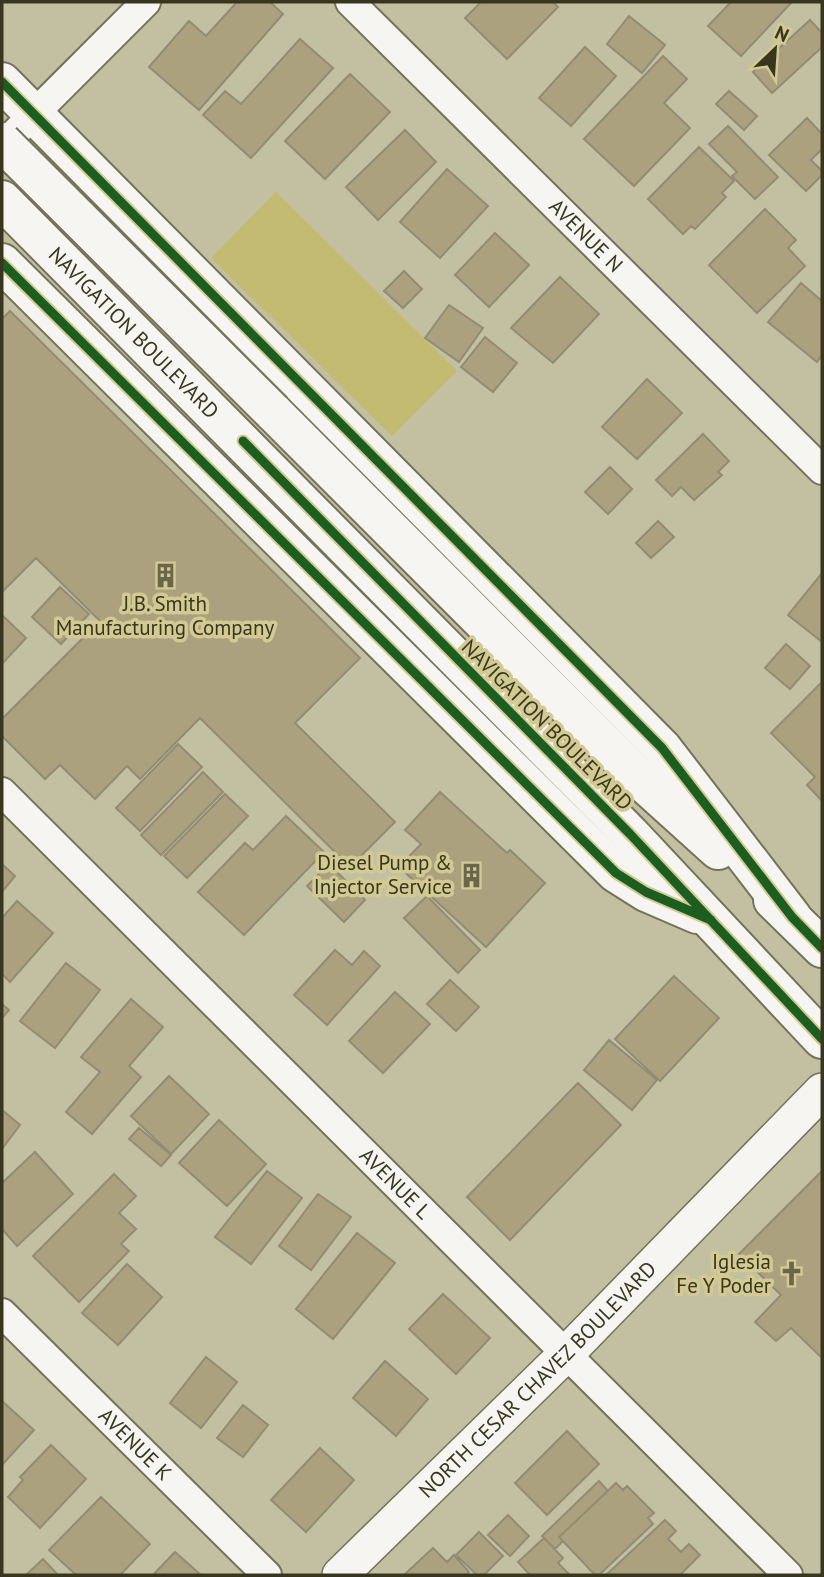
<svg xmlns="http://www.w3.org/2000/svg" width="824" height="1577" viewBox="0 0 824 1577" font-family="'PT Sans',sans-serif">
  <style>
    .green { fill: #c4bb73 }
    .building { fill: #aca17e; stroke: #938c74; stroke-width: 2 }
    .lines { fill: none; stroke-linecap: round; stroke-linejoin: round }
    .minor-casing { stroke: #75725a; stroke-width: 32 }
    .tertiary-casing { stroke: #75725a; stroke-width: 38 }
    .primary-casing { stroke: #75725a; stroke-width: 42 }
    .minor { stroke: #f6f5f1; stroke-width: 28 }
    .tertiary { stroke: #f6f5f1; stroke-width: 35 }
    .primary { stroke: #f6f5f1; stroke-width: 38 }
    .primary-bridge-casing { stroke: #75725a; stroke-width: 42; stroke-linecap: butt }
    .primary-bridge { stroke: #f6f5f1; stroke-width: 38 }
    .cycleway-casing { stroke: #d2ca92; stroke-width: 13 }
    .cycleway { stroke: #1b5e20; stroke-width: 9 }
    .labels { text-anchor: middle; stroke-width: 7; stroke-linejoin: round; paint-order: stroke }
    .street-label { font-size: 21px; fill: #39361f; stroke: #d2ca92 }
    .poi-label { font-size: 21px; fill: #39361f; stroke: #d2ca92; text-anchor: end }
  </style>
  <rect width="100%" height="100%" fill="#c3bfa1"/>
  <path class="green" d="M276,192l181,179 -65,65 -181,-178z"/>
  <path class="building" d="M237,2h33l13,12 -84,96 -50,-43 40,-46 17,15z
    M481,2h72l5,5 -51,52 -42,-41z
    M731,2h61l-51,54 -33,-30z
    M629,16l36,29 -23,28 -35,-29z
    M810,20l12,13v14l-50,46 -19,-21z
    M300,39l33,29 -82,90 -48,-43 22,-24 16,13z
    M585,47l31,29 -45,50 -32,-28z
    M663,56l24,23 -23,24 26,25 -56,58 -50,-47z
    M350,74l40,38 -65,67 -40,-38z
    M729,91l28,25 -13,14 -28,-26z
    M807,118l15,16v15l-11,11 11,11v4l-16,16 -37,-36z
    M728,126l50,51 -23,22 -23,-23 5,-4 -28,-28z
    M405,130l31,32 -58,58 -32,-33z
    M699,147l35,34 -12,12 4,4 -31,32 -4,-3 -8,8 -35,-35z
    M447,169l41,37 -48,52 -40,-36z
    M765,209l31,31 -8,8 17,18 -48,47 -48,-48z
    M495,233l34,32 -40,42 -34,-32z
    M404,271l18,18 -19,19 -19,-17z
    M560,277l39,37 -46,49 -42,-35z
    M801,283l21,18v54l-5,7 -49,-40z
    M449,305l34,23 -24,34 -34,-24z
    M10,311l350,347 -65,65 100,99 -45,45 -150,-149 -60,61 -13,-13 -32,33 -35,-34 -15,14 -43,-43v-17l98,-98 -64,-63 -34,34v-273z
    M485,337l32,26 -24,29 -32,-25z
    M647,379l35,34 -45,46 -35,-32z
    M703,434l26,27 -11,11 4,3 -28,25 -13,-13 -9,9 -16,-16z
    M610,467l22,22 -24,25 -23,-22z
    M658,521l16,16 -23,21 -15,-15z
    M822,573v69l-34,-27z
    M60,587l29,27 -28,30 -29,-27z
    M2,615l24,23 -24,26z
    M786,644l24,22 -20,23 -25,-21z
    M822,682v119l-15,-16 8,-8 -44,-44z
    M178,744l24,23 -62,64 -24,-23z
    M203,772l20,20 -62,63 -20,-20z
    M440,792l67,61 3,-3 35,33 -59,64 -87,-80 22,-23 -16,-14z
    M225,794l23,22 -61,62 -23,-22z
    M286,816l38,36 -80,83 -46,-43 47,-49 8,7z
    M2,864l13,12 -13,16z
    M329,864l36,36 -21,22 -37,-36z
    M427,896l53,54 -22,23 -54,-55z
    M17,901l36,32 -43,49 -8,-8v-56z
    M335,950l17,15 12,-14 16,15 -53,59 -33,-30z
    M66,963l34,27 -45,58 -35,-27z
    M674,976l45,42 -59,63 -45,-42z
    M450,980l29,27 -23,24 -29,-27z
    M395,992l35,32 -47,49 -34,-32z
    M131,999l32,28 -34,39 12,11 -49,57 -26,-22 34,-40 -19,-15z
    M2,1004l7,6 -7,8z
    M609,1040l48,40 -25,30 -48,-40z
    M169,1076l40,38 -38,40 -40,-38z
    M578,1083l43,42 -111,115 -43,-43z
    M2,1110l18,15 -18,24z
    M219,1120l47,44 -39,42 -48,-43z
    M139,1128l32,27 -10,11 -32,-27z
    M35,1152l38,42 -56,52 -15,-17v-46z
    M267,1171l35,27 -51,66 -36,-27z
    M822,1171v187l-31,-30 -15,13 -21,-19 26,-27 -42,-41z
    M114,1174l22,22 -17,17 17,16 -15,15 8,7 -50,51 -46,-46z
    M318,1194l33,23 -40,53 -32,-24z
    M357,1233l38,30 -62,76 -37,-30z
    M127,1264l35,33 -44,48 -36,-32z
    M443,1294l47,44 -34,36 -47,-45z
    M206,1357l31,25 -36,46 -31,-25z
    M385,1361l43,38 -32,37 -43,-38z
    M2,1401l32,29 -32,35z
    M243,1405l25,20 -25,32 -26,-19z
    M567,1431l32,33 -52,51 -32,-32z
    M51,1445l35,34 -46,49 -32,-31 15,-17 -3,-3z
    M320,1448l34,32 -48,52 -35,-32z
    M599,1481l9,10 -49,46 4,4 -8,8 -13,-13z
    M616,1483l7,7 4,-4 27,27 -6,5 5,6 -54,51h-4l-36,-38z
    M101,1497l49,47 -30,31h-44l-27,-25z
    M508,1515l21,21 -19,20 -22,-21z
    M665,1520l11,11 -8,8 13,13 8,-8 11,11 -20,20h-74z
    M479,1532l24,24 -19,19h-7l-21,-20z
    M544,1538l19,20 -5,5 12,12h-40l-12,-13z
    M433,1548l14,14 7,-7 15,17 -3,3h-62z
    M175,1552l26,23h-48z
    M43,1559l15,16h-32z"/>
  <g class="lines">
    <defs>
      <g id="minor">
        <path id="s1" d="M350,2l472,468"/>
        <path d="M2,146l144,-144"/>
        <path id="s2" d="M2,792l786,783"/>
        <path id="s3" d="M2,1313l265,262"/>
      </g>
      <g id="tertiary">
        <path id="s4" d="M340,1575l226,-221 256,-263"/>
      </g>
      <g id="primary">
        <path d="M2,82l660,666 130,169"/>
        <path id="s5" d="M2,200l628,634 192,205"/>
        <path d="M2,263l614,610 30,19 51,22"/>
        <path d="M273,412l373,373 72,65"/>
        <path d="M773,900l49,48"/>
      </g>
    </defs>
    <use href="#minor" class="minor-casing"/>
    <use href="#tertiary" class="tertiary-casing"/>
    <use href="#primary" class="primary-casing"/>
    <use href="#minor" class="minor"/>
    <use href="#tertiary" class="tertiary"/>
    <use href="#primary" class="primary"/>
    <defs>
      <path id="primary-bridge" d="M2,142l271,270"/>
    </defs>
    <use href="#primary-bridge" class="primary-bridge-casing"/>
    <use href="#primary-bridge" class="primary-bridge"/>
    <defs>
      <path id="cycleway" d="M2,82l660,666 130,169 30,31
        M2,263l614,610 30,19 65,28
        M243,441l387,393 192,205"/>
    </defs>
    <use href="#cycleway" class="cycleway-casing"/>
    <use href="#cycleway" class="cycleway"/>
  </g>
  <defs>
    <symbol id="building-bare" viewBox="-9 -9 18 18"><path d="M-4-6H4V6H1V3H-1V6H-4ZM-2.5-4.3h1.7v1.8h-1.7ZM.8-4.3h1.7v1.8H.8ZM-2.5-1h1.7V.8h-1.7ZM.8-1h1.7V.8H.8Z" fill="#69664c" stroke="#d2ca92" stroke-width="2.5" paint-order="stroke"/></symbol>
    <symbol id="church-bare" viewBox="-9 -9 18 18"><path d="M-1.2-6h2.4v3.5h3.3v2.4h-3.3V6h-2.4V-.1h-3.3v-2.4h3.3Z" fill="#69664c" stroke="#d2ca92" stroke-width="2.5" paint-order="stroke"/></symbol>
  </defs>
  <g fill-rule="evenodd">
    <use href="#building-bare" x="148" y="558" width="35" height="35"/>
    <use href="#building-bare" x="454" y="858" width="35" height="35"/>
    <use href="#church-bare" x="774" y="1256" width="35" height="35"/>
  </g>
  <g class="labels">
    <g class="street-label">
      <text dy="7" stroke="none"><textPath href="#s1" startOffset="332">AVENUE N</textPath></text>
      <text dy="7" stroke="none"><textPath href="#s5" startOffset="187">NAVIGATION BOULEVARD</textPath></text>
      <text transform="translate(547 725) rotate(45)" y="7">NAVIGATION BOULEVARD</text>
      <text dy="7" stroke="none"><textPath href="#s2" startOffset="555">AVENUE L</textPath></text>
      <text dy="7" stroke="none"><textPath href="#s4" startOffset="278">NORTH CESAR CHAVEZ BOULEVARD</textPath></text>
      <text dy="7" stroke="none"><textPath href="#s3" startOffset="187">AVENUE K</textPath></text>
    </g>
    <g class="poi-label">
      <text x="165" y="611" text-anchor="middle">J.B. Smith<tspan x="165" dy="24">Manufacturing Company</tspan></text>
      <text x="452" y="870">Diesel Pump &amp;<tspan x="452" dy="24">Injector Service</tspan></text>
      <text x="771" y="1269">Iglesia<tspan x="771" dy="24">Fe Y Poder</tspan></text>
    </g>
  </g>
  <rect width="824" height="1577" fill="none" stroke="#39361f" stroke-width="7"/>
  <g transform="translate(775 49) rotate(25)" stroke="#d2ca92" stroke-width="5" paint-order="stroke">
  <path d="M0-5L12 26L0 18L-12 26Z" fill="#39361f"/>
  <text y="-10" font-size="19" font-weight="bold" text-anchor="middle" fill="#39361f">N</text>
  </g>
</svg>
